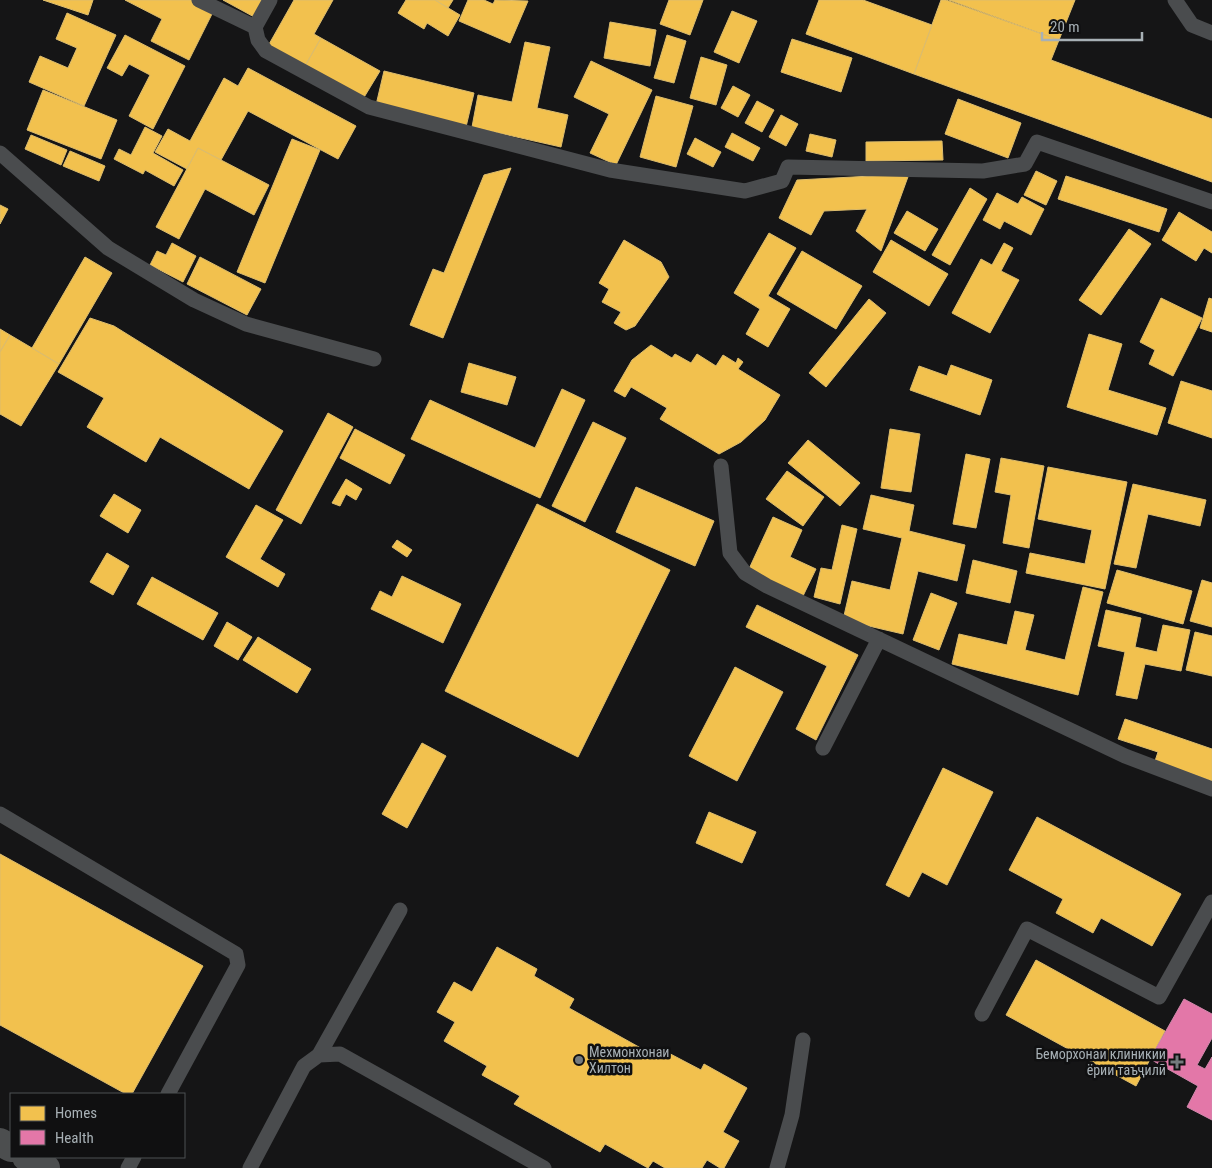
<svg xmlns="http://www.w3.org/2000/svg" width="1212" height="1168" viewBox="0 0 1212 1168" font-family="'Roboto Condensed',sans-serif">
  <style>
    .homes { fill: #f2c14e; stroke: #dcbc6d }
    .health { fill: #e377a8; stroke: #d188ac }
    .lines { fill: none; stroke-linecap: round; stroke-linejoin: round }
    .lane { stroke: #4a4c4e; stroke-width: 15 }
    .highway { stroke: #4c4e4f; stroke-width: 28 }
    .poi-dot { fill: #747a7d; stroke: #101011; stroke-width: 2 }
    .labels { text-anchor: middle; stroke-width: 5; stroke-linejoin: round; paint-order: stroke }
    .poi-label { font-size: 14px; fill: #a7b0b5; stroke: #101011; text-anchor: start }
  </style>
  <rect width="100%" height="100%" fill="#151516"/>
  <path class="homes" d="M43,0h50l-5,15z
    M125,0h66l22,12 -24,48 -38,-19 11,-22z
    M223,0h43l-10,18z
    M294,0h39l-19,34 7,4 -16,28 -37,-20z
    M406,0h29l25,15 -12,21 -21,-13 -3,6 -26,-16z
    M435,0h18l-5,8z
    M468,0h16l9,4 2,-4 33,1 -18,42 -51,-22z
    M669,0h34l-13,35 -30,-11z
    M819,0h44l69,25 -18,49 -108,-40z
    M941,0h5l113,40 -8,20 161,59v63l-298,-108z
    M949,0h126l-16,40z
    M732,11l25,10 -18,42 -25,-11z
    M67,13l49,22 -32,71 -55,-24 11,-26 28,12 9,-20 -21,-9z
    M610,22l46,8 -6,36 -46,-8z
    M125,35l60,31 -32,63 -24,-13 21,-41 -21,-11 -7,12 -15,-8z
    M667,35l19,6 -12,42 -20,-5z
    M321,38l59,33 -17,28 -58,-33z
    M792,39l60,19 -11,34 -60,-20z
    M525,42l25,5 -13,61 31,7 -7,32 -89,-20 6,-32 34,7z
    M701,57l26,8 -11,40 -26,-7z
    M591,61l61,29 -36,75 -26,-12 19,-39 -35,-17z
    M248,68l108,58 -18,33 -90,-48 -27,49 -23,-12 -11,21 -32,-17 13,-23 22,12 34,-63 14,8z
    M384,71l90,22 -8,34 -90,-22z
    M733,86l17,9 -12,22 -17,-9z
    M43,90l74,30 -16,39 -74,-29z
    M656,96l37,10 -17,61 -36,-10z
    M958,99l63,24 -13,35 -63,-24z
    M757,101l17,9 -12,22 -17,-9z
    M781,115l17,9 -12,22 -17,-9z
    M145,127l17,9 -9,17 30,17 -9,16 -29,-16 -2,4 -29,-15 5,-10 12,6z
    M732,133l28,15 -7,13 -28,-14z
    M810,134l26,6 -4,17 -26,-6z
    M31,135l36,15 -6,15 -36,-16z
    M695,138l26,14 -8,15 -26,-13z
    M292,139l28,11 -55,133 -28,-11z
    M942,141l1,19 -77,1v-19z
    M198,148l71,37 -15,30 -49,-26 -26,50 -23,-12z
    M70,151l35,15 -6,15 -36,-15z
    M511,168l-68,170 -33,-13 23,-56 11,4 40,-98z
    M1036,171l21,10 -11,24 -22,-10z
    M909,174l-28,77 -25,-20 11,-22 -43,2 -13,24 -32,-17 18,-38z
    M1066,176l101,33 -8,23 -101,-33z
    M970,188l17,11 -37,66 -18,-10z
    M997,193l21,11 4,-7 22,12 -13,26 -27,-14 -4,8 -17,-9z
    M0,205l8,4 -8,15z
    M907,211l31,18 -13,22 -31,-18z
    M1179,212l33,20v21l-8,-5 -8,13 -34,-21z
    M1129,229l22,15 -50,71 -22,-15z
    M769,233l27,15 -28,48 22,13 -22,38 -22,-13 14,-25 -26,-16z
    M624,240l37,22 8,15 -34,49 -9,4 -12,-7 7,-11 -19,-10 7,-13 -10,-6z
    M891,240l57,34 -19,32 -56,-34z
    M172,243l24,13 -13,26 -33,-17 7,-14 9,4z
    M1004,243l9,5 -12,23 18,9 -29,53 -38,-20 29,-54 11,6z
    M802,251l60,35 -26,43 -59,-35z
    M85,257l27,16 -53,91 -27,-16z
    M200,257l61,32 -14,26 -60,-31z
    M1161,298l41,20 -29,58 -24,-12 6,-14 -15,-8z
    M1209,298l3,1v33l-12,-4z
    M869,299l17,14 -60,74 -17,-14z
    M90,318l24,8 169,105 -34,58 -89,-52 -14,25 -59,-35 17,-29 -46,-26z
    M0,329l10,6 -10,17z
    M1089,334l33,10 -14,46 58,18 -9,27 -90,-28z
    M10,335l49,29 -38,62 -21,-12v-62z
    M651,345l21,13 3,-4 16,9 6,-9 19,12 7,-11 13,8 2,-5 5,4 -5,7 42,26 -15,25 -24,22 -22,12 -59,-35 7,-11 -36,-21 -6,10 -11,-6 18,-31z
    M469,363l47,14 -9,28 -46,-13z
    M951,365l41,15 -12,35 -70,-25 9,-24 28,10z
    M1181,381l31,10v47l-44,-15z
    M562,389l23,11 -45,98 -129,-59 19,-39 105,48z
    M328,413l25,14 -52,97 -25,-14z
    M593,422l33,16 -41,84 -33,-16z
    M355,429l50,26 -15,29 -50,-26z
    M890,429l30,5 -9,58 -30,-4z
    M808,440l52,43 -20,23 -52,-43z
    M966,454l24,5 -14,69 -23,-4z
    M1001,458l43,8 -15,82 -26,-5 8,-48 -16,-3z
    M1048,467l79,15 -22,107 -79,-16 4,-20 55,11 7,-34 -54,-11z
    M787,471l37,26 -21,29 -37,-27z
    M346,479l16,10 -6,11 -10,-6 -6,12 -8,-3z
    M1133,484l73,16 -6,26 -52,-12 -12,54 -22,-4z
    M636,487l78,34 -19,45 -79,-34z
    M114,494l27,16 -13,23 -28,-17z
    M871,495l43,10 -5,26 56,14 -8,36 -39,-10 -15,63 -60,-14 9,-39 38,9 12,-52 -39,-9z
    M537,504l133,66 -92,187 -133,-66z
    M256,505l27,15 -23,39 25,15 -7,13 -52,-30z
    M773,517l29,13 -12,27 26,12 -13,27 -55,-25z
    M842,525l15,4 -17,75 -26,-7 7,-29 11,2z
    M397,540l15,10 -5,7 -15,-10z
    M107,553l22,13 -16,29 -23,-13z
    M973,560l44,11 -7,32 -44,-10z
    M1117,570l75,21 -9,33 -76,-21z
    M402,576l59,28 -18,39 -72,-34 9,-18 12,6z
    M152,577l66,36 -15,27 -66,-36z
    M1202,580l10,3v44l-22,-6z
    M1083,587l20,5 -25,103 -126,-31 7,-30 48,11 8,-34 19,4 -9,35 40,10z
    M931,593l26,10 -18,47 -26,-10z
    M757,605l101,50 -42,85 -20,-11 31,-63 -81,-39z
    M1106,610l35,8 -6,29 22,5 6,-27 27,5 -9,41 -36,-7 -8,35 -21,-4 9,-43 -27,-6z
    M227,622l25,15 -14,23 -24,-14z
    M1195,632l17,4v40l-26,-6z
    M258,637l53,32 -14,24 -54,-33z
    M735,667l48,25 -46,89 -48,-25z
    M1125,719l87,30v32l-57,-20 3,-9 -40,-13z
    M422,743l24,13 -39,72 -25,-14z
    M943,768l50,24 -46,93 -25,-13 -13,25 -23,-12z
    M709,812l47,20 -14,31 -46,-20z
    M1037,817l144,77 -29,52 -51,-28 -8,15 -37,-20 7,-14 -54,-29z
    M0,854l203,112 -71,128h-6l-126,-69z
    M497,947l40,22 -3,7 40,23 -5,9 86,48 4,-8 42,22 3,-6 43,24 -24,44 16,9 -15,27h-4l-13,-8 -5,8h-37l-12,-7 -5,7 -43,-24 -5,8 -86,-48 6,-8 -38,-21 5,-9 -43,-25 11,-19 -18,-10 17,-30 18,10z
    M1036,960l129,71 -29,55 -130,-71z"/>
  <path class="health" d="M1184,999l28,15v24l-15,27 8,4 7,-12v63l-25,-13 11,-21 -48,-27z"/>
  <g class="lines">
    <path class="lane" d="M199,0l56,27
      M270,0l-15,27 3,13 8,11 103,56 241,63 135,21 37,-10 6,-14 195,4 42,-7 12,-22 175,60
      M1175,0l17,25 20,8
      M0,153l108,95 86,52 52,24 128,35
      M721,466l9,87 15,20 22,13 358,170 87,33
      M823,748l56,-109
      M0,814l236,140 2,11 -70,129
      M982,1014l45,-85 132,68 53,-95
      M319,1055l81,-145
      M128,1168l6,-11
      M250,1168l54,-102 15,-11 21,-1 204,114
      M777,1168l15,-53 11,-75"/>
    <path class="highway" d="M0,1142l11,6
      M26,1157l20,11"/>
  </g>
  <g class="poi-dot">
    <circle cx="579" cy="1060" r="5"/>
    <path d="M1174.5 1054.5h5v5h5v5h-5v5h-5v-5h-5v-5h5z"/>
  </g>
  <g class="labels">
    <g class="poi-label">
      <text x="589" y="1057">Мехмонхонаи<tspan x="589" dy="16">Хилтон</tspan></text>
      <text x="1166" y="1059" text-anchor="end">Беморхонаи клиникии<tspan x="1166" dy="16">ёрии таъҷилӣ</tspan></text>
    </g>
  </g>
  <rect x="10" y="1093" width="175" height="65" fill="#101011" stroke="#4c5053"/>
  <rect x="20" y="1106" width="25" height="15" fill="#f2c14e" stroke="#4c5053"/>
  <text x="55" y="1118" font-size="15" fill="#a7b0b5">Homes</text>
  <rect x="20" y="1130" width="25" height="15" fill="#e377a8" stroke="#4c5053"/>
  <text x="55" y="1143" font-size="15" fill="#a7b0b5">Health</text>
  <path d="M1042 32v8h100v-8" fill="none" stroke="#a7b0b5" stroke-width="2.5"/>
  <text x="1050" y="32" font-size="15" fill="#a7b0b5" stroke="#101011" stroke-width="4" paint-order="stroke">20 m</text>
</svg>
